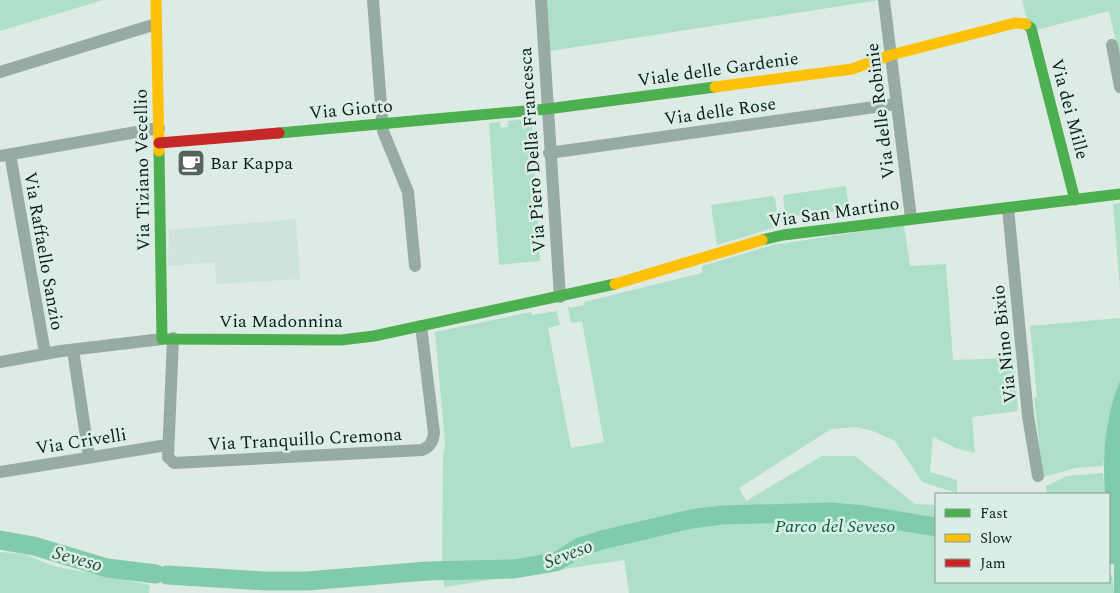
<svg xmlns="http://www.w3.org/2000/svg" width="1120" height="593" viewBox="0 0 1120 593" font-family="Spectral,serif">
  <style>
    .built { fill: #cee3d9 }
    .green { fill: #aedfca }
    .water { fill: #80cbae }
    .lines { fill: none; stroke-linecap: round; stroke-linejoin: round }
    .river { stroke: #80cbae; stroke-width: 19 }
    .street { stroke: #97aba3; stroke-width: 12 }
    .fast { stroke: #4caf50; stroke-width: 11 }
    .slow { stroke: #ffc107; stroke-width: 11 }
    .jam { stroke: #c62828; stroke-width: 11 }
    .labels { text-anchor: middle; stroke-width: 5; stroke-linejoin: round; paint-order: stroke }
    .street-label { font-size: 18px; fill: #121a16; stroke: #d9efe5 }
    .poi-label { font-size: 18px; fill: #121a16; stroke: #d9efe5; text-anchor: start }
    .park-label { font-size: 18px; font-style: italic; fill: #00573e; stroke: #d9efe5 }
    .water-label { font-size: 19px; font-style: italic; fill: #204b3b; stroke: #d9efe5 }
  </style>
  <rect width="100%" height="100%" fill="#deeae4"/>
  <path class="built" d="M296,219l4,60 -83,5 -3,-22 -46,4 1,-36z"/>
  <path class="green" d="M0,0h103l-103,31z
    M546,0h334l-330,51z
    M1022,0h98v59l-11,-48 -73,19 -10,-14z
    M528,119l4,3 8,139 -41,4 -10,-142 11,-1 1,6 7,-1v-6z
    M846,186l3,24 -54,6 -8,6 -1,-2 -3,-22 1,-3z
    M772,196l3,2 3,22 -2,7 -59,18 -6,-40z
    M1120,203v86l-7,-85z
    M904,225l6,41 36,-2 7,96 61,-2 4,53 -46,6 3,36 -17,-4 -25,-12 -3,35 27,8v13l-35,-11 -27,-41 -22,-10 -17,-4 -25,2 -92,59 7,13 76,-45h33l60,48 21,1v77h173v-7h3l2,18h-485l-5,-33 -180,27 -2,-27 1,-102 2,-16 -10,-110 96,-20 1,3 25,-4 -1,-3 4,17 -12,3 23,120 33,-6 -22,-121 -11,2 -3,-17 2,2 14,-3v-3l118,-29v-7l71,-21z
    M1120,318v63l-11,35 -6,50 -27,2 -33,9 -9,-79 3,-1 -7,-71z
    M1103,473l2,21h-58l-1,-8 21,-10z
    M0,552l24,2 29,12 97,19 -1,8h-149z"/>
  <path class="water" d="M1120,381v212h-6v-28l-5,-27v-44h-4c-3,-38 0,-77 15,-113z"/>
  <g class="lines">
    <path class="river" d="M0,540l34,6 73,22 49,6
      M1109,555l11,-1
      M167,575l99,6h41l120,-10 87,-2 42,-7 24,-15 22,-7 89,-21 31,-4 110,-3 32,3 72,12"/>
    <path class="street" d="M373,0l10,131 25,61 7,74
      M541,0l19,297
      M884,0l27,218
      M1112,45l8,42
      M0,72l156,-48
      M549,153l347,-49
      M10,154l35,199
      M0,156l159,-28
      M1008,208l20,208 10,60
      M173,338l-5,119 6,6 248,-13c8,-3 11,-8 12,-17l-13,-107
      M73,350l16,107
      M0,362l61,-11 101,-12
      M0,472l167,-27"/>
    <path class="fast" d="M1026,24l5,4 44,172
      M279,133l268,-24 168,-22
      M159,151l3,188 179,1 33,-4 241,-52
      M762,240l21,-5 337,-41"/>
    <path class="slow" d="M156,0l3,151
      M715,87l137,-18 39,-14 124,-32 11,1
      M615,284l147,-44"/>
    <path class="jam" d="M159,143l120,-10"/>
  </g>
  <defs>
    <symbol id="cafe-square" viewBox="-11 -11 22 22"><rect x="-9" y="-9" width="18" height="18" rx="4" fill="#59635e" stroke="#d9efe5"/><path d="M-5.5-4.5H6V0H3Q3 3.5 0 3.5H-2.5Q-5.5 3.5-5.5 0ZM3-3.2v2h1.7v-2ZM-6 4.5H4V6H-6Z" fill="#fff"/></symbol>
  </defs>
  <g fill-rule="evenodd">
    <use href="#cafe-square" x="175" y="147" width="32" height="32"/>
  </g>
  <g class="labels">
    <g class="street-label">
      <text transform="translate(718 69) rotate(-8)" y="6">Viale delle Gardenie</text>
      <text transform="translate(351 109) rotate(-5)" y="6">Via Giotto</text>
      <text transform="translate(1070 109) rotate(75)" y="6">Via dei Mille</text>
      <text transform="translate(720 111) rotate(-8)" y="6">Via delle Rose</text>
      <text transform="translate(880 111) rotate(-97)" y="6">Via delle Robinie</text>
      <text transform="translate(532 150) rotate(-94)" y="6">Via Piero Della Francesca</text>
      <text transform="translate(142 170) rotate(-91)" y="6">Via Tiziano Vecellio</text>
      <text transform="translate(834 212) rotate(-8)" y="6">Via San Martino</text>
      <text transform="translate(44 251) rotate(80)" y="6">Via Raffaello Sanzio</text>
      <text x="281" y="327">Via Madonnina</text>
      <text transform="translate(1004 344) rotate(-96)" y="6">Via Nino Bixio</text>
      <text transform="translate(305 439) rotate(-3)" y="6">Via Tranquillo Cremona</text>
      <text transform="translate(81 441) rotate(-9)" y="6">Via Crivelli</text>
    </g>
    <g class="poi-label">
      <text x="210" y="169">Bar Kappa</text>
    </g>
    <g class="park-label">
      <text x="835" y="532">Parco del Seveso</text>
    </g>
    <g class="water-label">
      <text transform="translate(568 553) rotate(-21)" y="7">Seveso</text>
      <text transform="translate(78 558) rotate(16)" y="7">Seveso</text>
    </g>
  </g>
  <rect x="935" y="493" width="175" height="90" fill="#d9efe5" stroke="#899a92"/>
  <rect x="945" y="509" width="25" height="8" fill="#4caf50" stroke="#899a92"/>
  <text x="980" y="518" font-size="15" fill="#121a16">Fast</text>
  <rect x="945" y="534" width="25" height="8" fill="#ffc107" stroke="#899a92"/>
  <text x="980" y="543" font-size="15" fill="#121a16">Slow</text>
  <rect x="945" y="559" width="25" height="8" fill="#c62828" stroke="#899a92"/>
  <text x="980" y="568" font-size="15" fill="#121a16">Jam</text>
</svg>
